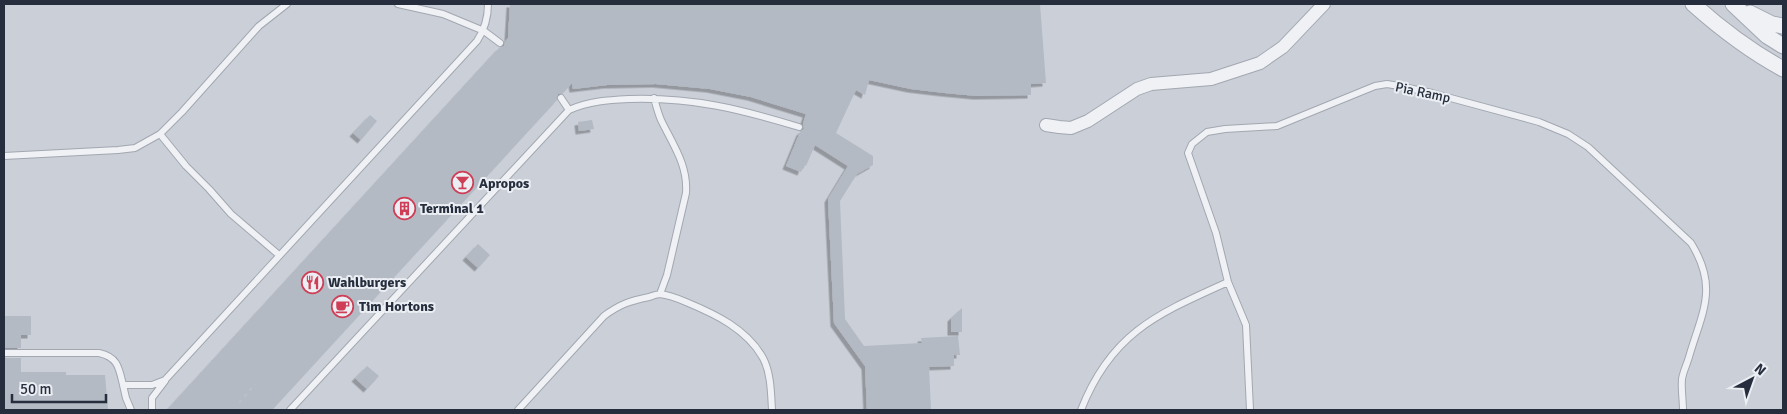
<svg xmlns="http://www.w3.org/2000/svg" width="1787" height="414" viewBox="0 0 1787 414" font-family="Signika,sans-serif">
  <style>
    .built { fill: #cacfd8 }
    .building { fill: #b3bac3; filter: url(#shadow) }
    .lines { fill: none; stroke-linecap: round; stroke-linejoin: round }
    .service-casing { stroke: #a2a7b0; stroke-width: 8 }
    .minor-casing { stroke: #a2a7b0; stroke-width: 14 }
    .tertiary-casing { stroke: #a2a7b0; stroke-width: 17 }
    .path { stroke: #bbbec5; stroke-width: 2.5; stroke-dasharray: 4 4; stroke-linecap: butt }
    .service { stroke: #eff1f5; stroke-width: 6 }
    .minor { stroke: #eff1f5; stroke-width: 12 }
    .tertiary { stroke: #eff1f5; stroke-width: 15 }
    .labels { text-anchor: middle; stroke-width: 4; stroke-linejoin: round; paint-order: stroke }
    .street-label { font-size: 14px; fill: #262e3d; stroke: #ebeff4 }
    .poi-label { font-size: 14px; font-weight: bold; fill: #262e3d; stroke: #ebeff4; text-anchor: start }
  </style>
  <defs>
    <filter id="shadow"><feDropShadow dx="-3.5" dy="3.5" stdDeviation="0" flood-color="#0004"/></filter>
  </defs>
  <rect width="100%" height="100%" fill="#dce0e6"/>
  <path class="built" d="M4,4h1779v406h-1779z"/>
  <path class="building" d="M510,4h530l6,79 -15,1v11l-54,1 -32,-3 -34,-4 -42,-9 -4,15 -9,-5 -20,43 37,23v9l-16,9 -17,27 5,118 19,27 58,-3 -1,-5 37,-2 2,19h-6v11l-25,1 2,43h-64l-2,-44 -31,-43 -6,-124 20,-33 -33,-21 -9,21 -2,-2 -3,8 -15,-6 14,-34 4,-3 -1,-5 3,-10 -55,-17 -41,-8 -54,-5 -49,1 -34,4 -1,-6 -9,10 -5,1 -1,6 -285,310h-105l332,-362 5,-2 1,-4 3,-4z
    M370,115l7,6 -16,19 -8,-7z
    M592,120l2,9 -15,2 -1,-9z
    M478,244l12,11 -12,13 -12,-11z
    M962,308v24h-11v-14z
    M4,316h27v19h-10v13h-17z
    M4,358h17v14h45v3h39l3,35h-104z
    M367,366l12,10 -12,13 -12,-11z"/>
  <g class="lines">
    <defs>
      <path id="service" d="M398,4l45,10 41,17 16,12
        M561,98l8,12
        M654,98c2,7 4,15 7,22 12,25 27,45 25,73l-19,82 -7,19
        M160,134l26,32 23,23 22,25 48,41
        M4,156l114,-6 17,-2 25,-14 22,-22 77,-86 28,-22
        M4,353h95c19,4 20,15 24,32h29l13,-5 312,-339c8,-12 11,-23 11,-37
        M123,385l3,13 5,12
        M152,410v-12l13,-17
        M290,410l279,-300c20,-9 40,-10 60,-11 63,-2 111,10 170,28
        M518,410l86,-94c16,-12 26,-15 45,-19 3,-1 8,-3 11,-3 8,1 19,5 26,8 29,12 61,27 77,56 8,15 8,35 9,52
        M1081,410c30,-77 76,-96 147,-128
        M1250,410l-4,-85 -18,-43 -12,-49 -28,-80 4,-9 15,-12 18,-3 52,-3 98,-40 12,-2 12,2 33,7 107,29 29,12 20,13 103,96c28,45 11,69 -2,114 -2,7 -6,15 -7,22 -1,10 1,21 1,31"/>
      <path id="minor" d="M1046,125l13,2 12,1 17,-7 49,-32 14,-5 60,-5 49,-16 23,-16 41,-43"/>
      <path id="tertiary" d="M1693,4c28,25 57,47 90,65
        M1733,4l34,32 16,10
        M1750,13l22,11 11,2"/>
    </defs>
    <use href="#service" class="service-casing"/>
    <use href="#minor" class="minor-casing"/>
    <use href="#tertiary" class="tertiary-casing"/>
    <path class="path" d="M239,403l16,-19"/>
    <use href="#service" class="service"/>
    <use href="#minor" class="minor"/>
    <use href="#tertiary" class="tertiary"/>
  </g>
  <defs>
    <symbol id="bar-ring" viewBox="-11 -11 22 22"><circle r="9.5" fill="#ebeff4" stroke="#cf3e56" stroke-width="1.5"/><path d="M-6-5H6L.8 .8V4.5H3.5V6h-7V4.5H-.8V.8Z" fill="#cf3e56"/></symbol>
    <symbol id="building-ring" viewBox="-11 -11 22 22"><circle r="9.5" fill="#ebeff4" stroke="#cf3e56" stroke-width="1.5"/><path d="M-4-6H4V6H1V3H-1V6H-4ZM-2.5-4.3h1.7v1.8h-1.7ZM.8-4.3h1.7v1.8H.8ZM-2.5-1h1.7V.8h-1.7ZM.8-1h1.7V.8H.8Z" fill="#cf3e56"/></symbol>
    <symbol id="restaurant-ring" viewBox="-11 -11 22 22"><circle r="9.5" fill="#ebeff4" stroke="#cf3e56" stroke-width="1.5"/><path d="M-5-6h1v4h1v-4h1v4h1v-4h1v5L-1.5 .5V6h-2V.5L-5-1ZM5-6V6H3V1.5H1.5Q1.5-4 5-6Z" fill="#cf3e56"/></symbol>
    <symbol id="cafe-ring" viewBox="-11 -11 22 22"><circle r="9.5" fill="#ebeff4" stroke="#cf3e56" stroke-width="1.5"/><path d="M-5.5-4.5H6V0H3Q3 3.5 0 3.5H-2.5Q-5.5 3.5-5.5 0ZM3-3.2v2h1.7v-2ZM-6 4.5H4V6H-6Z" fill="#cf3e56"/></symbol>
  </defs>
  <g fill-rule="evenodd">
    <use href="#bar-ring" x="450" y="170" width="25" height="25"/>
    <use href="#building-ring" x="392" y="196" width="25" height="25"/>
    <use href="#restaurant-ring" x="300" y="270" width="25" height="25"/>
    <use href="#cafe-ring" x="330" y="294" width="25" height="25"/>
  </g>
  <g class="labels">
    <g class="street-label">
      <text transform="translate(1423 92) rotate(12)" y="5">Pia Ramp</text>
    </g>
    <g class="poi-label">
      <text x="479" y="188">Apropos</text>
      <text x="420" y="213">Terminal 1</text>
      <text x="328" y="287">Wahlburgers</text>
      <text x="359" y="311">Tim Hortons</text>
    </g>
  </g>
  <rect width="1787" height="414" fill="none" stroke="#262e3d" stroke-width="10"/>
  <g transform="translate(1752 379) rotate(41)" stroke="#ebeff4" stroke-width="4" paint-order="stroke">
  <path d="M0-4L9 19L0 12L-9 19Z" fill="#262e3d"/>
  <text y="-8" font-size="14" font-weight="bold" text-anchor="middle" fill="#262e3d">N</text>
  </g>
  <path d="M12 394v8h94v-8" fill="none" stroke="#262e3d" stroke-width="2.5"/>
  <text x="20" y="394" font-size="15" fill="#262e3d" stroke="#ebeff4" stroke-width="4" paint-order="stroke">50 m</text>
</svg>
